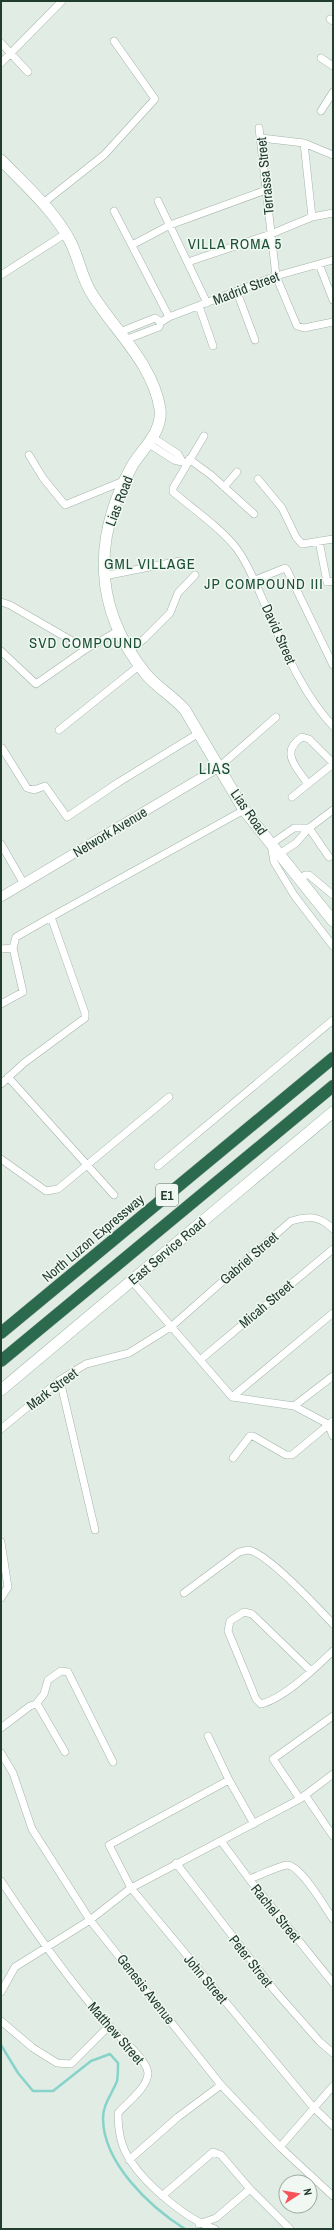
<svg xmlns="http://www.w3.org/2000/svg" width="334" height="2230" viewBox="0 0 334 2230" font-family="'Archivo Narrow',sans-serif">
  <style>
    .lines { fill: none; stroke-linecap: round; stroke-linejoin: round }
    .stream { stroke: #87d3ca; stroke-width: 2.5 }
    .minor-casing { stroke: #a4b4aa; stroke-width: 8 }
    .tertiary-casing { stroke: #a4b4aa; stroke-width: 10 }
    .secondary-casing { stroke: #9fb8a9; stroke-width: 12 }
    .motorway-casing { stroke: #c1c9c4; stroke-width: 13 }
    .minor { stroke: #fff; stroke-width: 7 }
    .tertiary { stroke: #fff; stroke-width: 9 }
    .secondary { stroke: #fff; stroke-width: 11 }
    .motorway { stroke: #2b6a4c; stroke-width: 12 }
    .labels { text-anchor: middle; stroke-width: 3; stroke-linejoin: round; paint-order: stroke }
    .shield { fill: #f1f8f3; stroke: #5f7569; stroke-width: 1 }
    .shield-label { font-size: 13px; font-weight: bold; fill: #213d2e }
    .street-label { font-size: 14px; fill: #213d2e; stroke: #f1f8f3 }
    .neighbourhood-label { font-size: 15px; letter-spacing: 1px; fill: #1c5035; stroke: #f1f8f3 }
    .quarter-label { font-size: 16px; letter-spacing: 1px; fill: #1c5035; stroke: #f1f8f3 }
  </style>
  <rect width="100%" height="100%" fill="#e1ece4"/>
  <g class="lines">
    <path class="stream" d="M1,1970v4
      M1,2045l17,28 15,18h20l38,-30 19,-7 8,9c0,6 0,13 -1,18 -5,13 -14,23 -14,37 0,45 47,89 82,111"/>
    <defs>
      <path id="minor" d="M330,19l3,2
        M1,43l27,29
        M321,58l12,8
        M1,63l61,-62
        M321,111l12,-19
        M259,128l17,148 21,50 7,2 29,-6
        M261,138l43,5 29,12
        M304,143l8,74
        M158,201l49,102
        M42,204l62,-49 51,-56 -41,-58
        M114,211l55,106
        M132,245l38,-20 96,-35
        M188,262l83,-28 41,-17 21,-4
        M319,264l14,36
        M1,275l64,-41
        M237,292l18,48
        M199,306l14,40
        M120,332l35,-14 6,4
        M125,340l34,-13 2,-5 8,-5 107,-41 57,-16
        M204,436l-31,52v4c20,17 49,37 64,57 11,15 18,33 25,49 20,44 37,92 71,128
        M152,437l26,17 4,7
        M149,444l25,16 12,3
        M29,455l14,23 22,27 61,-25
        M189,459l22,16 43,39
        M258,479l24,29 14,29 6,7 31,-5
        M224,487l13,-15
        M319,541l8,41 6,-1
        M104,576l76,-15
        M255,580l30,-12 2,2 46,95
        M1,602l9,3 76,44
        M130,650l14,-11 26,-26 8,-20 17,-18
        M1,651l35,33 50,-35 32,-18
        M59,730l81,-65
        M2,748l25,40 7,2 11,-4 22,31 52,-35 80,-49
        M219,767l57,-50
        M308,784c-11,-16 -29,-32 -6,-47l7,2 24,24
        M292,797l41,-33
        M309,828h-15l-23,16 3,18 20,33 39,51
        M309,828l20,29
        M1,844l23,40
        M279,854l17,-11 13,-15 24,-18
        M300,881l5,-6h4l24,20
        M1,949l12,-1
        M1,1004l22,-12 -10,-44 3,-11 35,-20
        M8,1077l106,118
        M1,1084l23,-21 61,-45v-5l-34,-96 193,-107
        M1,1159l45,32 12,-2 111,-92
        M158,1166l175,-146
        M131,1280l101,117 62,9 34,18 5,12
        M200,1360l133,-111
        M60,1380l35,150
        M232,1397l101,-84
        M294,1406l39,-30
        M1,1429l59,-49 26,-16 43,-11 43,-27 119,-105c17,-5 28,-6 42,8
        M233,1458l17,-22h3l33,19h6l41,-34
        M1,1542l7,45 -7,11
        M184,1593l55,-41c3,0 6,-2 9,-2 19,2 71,59 85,74
        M311,1671l-59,-57 -8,-2 -14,9 -2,10 28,68 5,5c24,-6 54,-36 72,-53
        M36,1704l8,-10 4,-14 13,-9 7,1 45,90
        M1,1728l29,-22 6,-2 3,3 26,45
        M208,1736l21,44 25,44
        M1,1753l12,20 19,56 58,91 131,165 59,62 53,49
        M229,1780l-120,65 22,43 182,219 20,19
        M305,1795l28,41
        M300,1799l-27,-40 60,-43
        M221,1841l28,38 84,104
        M176,1863l99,128 45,51 13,11
        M249,1879c10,-3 29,-13 38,-14 14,0 38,43 46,54
        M1,1881c33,50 68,100 109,146 9,10 37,32 38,46 0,14 -21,30 -30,40 0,16 3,34 12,47 16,25 57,60 85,69
        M1,1992l14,-25 75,-47 41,-32 169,-89 33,-25
        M1,2021l32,27 24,15 14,1 38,-38
        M280,2147l53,-61
        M129,2160l49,-43 43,-32
        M162,2196l51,-44 8,3 29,34 40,40
        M199,2224l17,-6 34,-29"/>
      <path id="tertiary" d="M1,897l218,-130"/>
      <path id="secondary" d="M1,160c24,25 54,51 70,83 8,16 11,36 21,51 23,37 61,70 68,115 3,23 -18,40 -28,57 -39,71 -39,142 13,207 11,14 28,23 40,37l59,100 89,111
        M1,1390l332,-278"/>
      <path id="motorway" d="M1,1333l332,-275
        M1,1361l332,-275"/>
    </defs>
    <use href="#minor" class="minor-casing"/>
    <use href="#tertiary" class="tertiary-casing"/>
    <use href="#secondary" class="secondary-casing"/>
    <use href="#motorway" class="motorway-casing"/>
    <use href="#minor" class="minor"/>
    <use href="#tertiary" class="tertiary"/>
    <use href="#secondary" class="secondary"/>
    <use href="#motorway" class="motorway"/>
  </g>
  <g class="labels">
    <rect class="shield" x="156" y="1184" width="22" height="22" rx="3"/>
    <g class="shield-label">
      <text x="167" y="1200">E1</text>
    </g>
    <g class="street-label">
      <text transform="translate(265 176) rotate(-96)" y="5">Terrassa Street</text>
      <text transform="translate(246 288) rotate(-21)" y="5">Madrid Street</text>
      <text transform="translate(119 501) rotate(-69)" y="5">Lias Road</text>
      <text transform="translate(279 634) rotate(66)" y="5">David Street</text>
      <text transform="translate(249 812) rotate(55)" y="5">Lias Road</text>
      <text transform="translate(110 832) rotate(-31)" y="5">Network Avenue</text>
      <text transform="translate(93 1238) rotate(-40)" y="5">North Luzon Expressway</text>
      <text transform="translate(167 1251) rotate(-40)" y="5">East Service Road</text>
      <text transform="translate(249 1258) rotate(-41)" y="5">Gabriel Street</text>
      <text transform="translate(266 1304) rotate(-40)" y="5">Micah Street</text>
      <text transform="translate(52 1389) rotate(-37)" y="5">Mark Street</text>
      <text transform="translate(276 1913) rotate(51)" y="5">Rachel Street</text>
      <text transform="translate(251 1961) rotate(52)" y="5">Peter Street</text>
      <text transform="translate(206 1979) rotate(50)" y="5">John Street</text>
      <text transform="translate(146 1989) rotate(52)" y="5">Genesis Avenue</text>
      <text transform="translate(116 2033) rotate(49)" y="5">Matthew Street</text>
    </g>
    <g class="neighbourhood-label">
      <text x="235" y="249">VILLA ROMA 5</text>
      <text x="150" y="569">GML VILLAGE</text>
      <text x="264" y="589">JP COMPOUND III</text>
      <text x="86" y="648">SVD COMPOUND</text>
    </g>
    <g class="quarter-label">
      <text x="215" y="774">LIAS</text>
    </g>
  </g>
  <rect width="334" height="2230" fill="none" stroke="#213d2e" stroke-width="4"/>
  <g transform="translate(298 2194) rotate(78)"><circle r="19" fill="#f1f8f3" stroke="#9eada4"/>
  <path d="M0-3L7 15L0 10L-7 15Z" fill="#f65459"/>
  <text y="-6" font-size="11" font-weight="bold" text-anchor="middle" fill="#213d2e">N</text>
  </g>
</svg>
